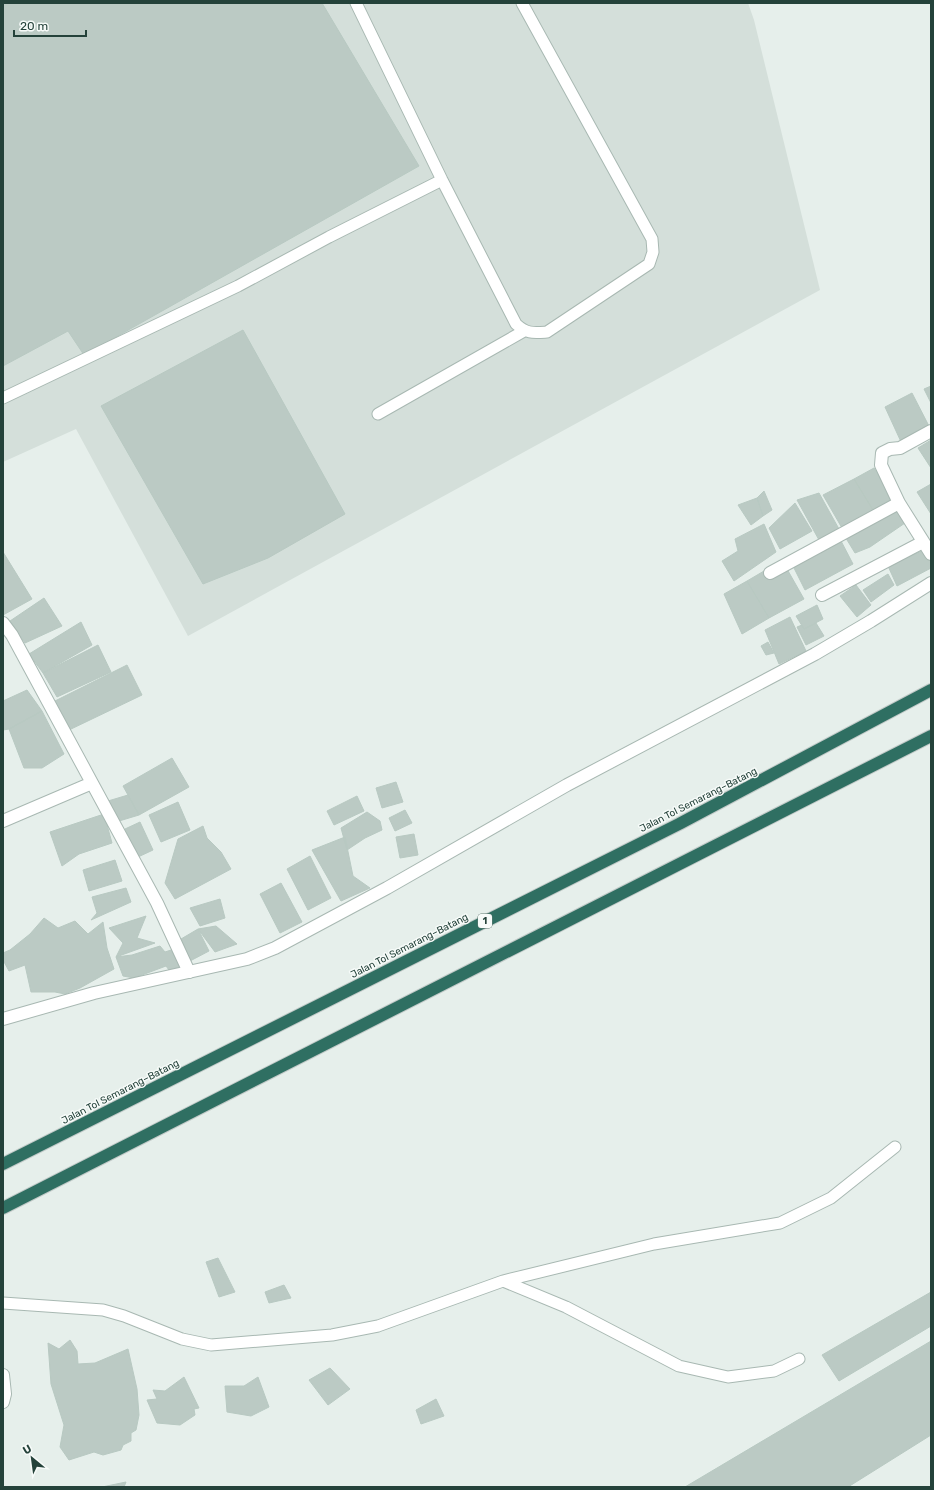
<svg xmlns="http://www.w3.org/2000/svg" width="934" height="1490" viewBox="0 0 934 1490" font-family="Rubik,sans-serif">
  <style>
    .built { fill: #d4dfda }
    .building { fill: #bbcac4; stroke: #b8c9c2 }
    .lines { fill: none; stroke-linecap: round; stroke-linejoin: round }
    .service-casing { stroke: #a8b8b2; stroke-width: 13 }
    .minor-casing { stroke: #a8b8b2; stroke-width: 14 }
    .tertiary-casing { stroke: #a8b8b2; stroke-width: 14 }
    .motorway-casing { stroke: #c2cac8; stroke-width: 14 }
    .service { stroke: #fff; stroke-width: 11 }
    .minor { stroke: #fff; stroke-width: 12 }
    .tertiary { stroke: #fff; stroke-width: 12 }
    .motorway { stroke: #2f6f62; stroke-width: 12 }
    .labels { text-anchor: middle; stroke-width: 3; stroke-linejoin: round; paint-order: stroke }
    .shield { fill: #f7fbf9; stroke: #637a73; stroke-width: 1 }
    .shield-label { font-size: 9px; font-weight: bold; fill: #24423a }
    .street-label { font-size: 10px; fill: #24423a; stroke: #f7fbf9 }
  </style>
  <rect width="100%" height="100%" fill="#e6efeb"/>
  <path class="built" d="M3,3h745l6,17 66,270 -632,346 -112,-207 -73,33z"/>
  <path class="building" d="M3,3h319l97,163 -335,189 -16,-24 -65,35z
    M243,330l102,184 -77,44 -65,26 -102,-178z
    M931,386v17l-7,-14z
    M912,393l19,37 -29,14 -17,-37z
    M931,440v28l-13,-20z
    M874,468l20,30 -21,12 -19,-31z
    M854,479l19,31 -31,18 -19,-33z
    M931,484v30l-14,-22z
    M764,491l8,19 -9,6 -6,-18z
    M819,493l20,36 -20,11 -22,-40z
    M757,498l6,18 -12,9 -13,-20z
    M795,503l17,28 -32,18 -11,-21z
    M894,506l11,17 -35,24 -15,6 -11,-18z
    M764,524l12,28 -42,29 -12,-20 16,-10 -3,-12z
    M840,539l13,25 -48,26 -12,-24z
    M922,551l9,11v6l-34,18 -9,-20z
    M3,552l29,47 -29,16z
    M787,569l17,30 -35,19 -22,-37 17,-10 4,7z
    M888,574l6,11 -23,17 -8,-12z
    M747,581l22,37 -27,16 -18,-40z
    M856,585l15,20 -14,12 -17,-21z
    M44,598l18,28 -37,17 -15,-22z
    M817,605l6,14 -19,10 -8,-13z
    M790,617l16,34 -27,13 -14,-34z
    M81,622l11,23 -49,28 -14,-19z
    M816,623l8,13 -18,9 -9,-18 5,-2 2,4z
    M768,642l6,11 -8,2 -5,-9z
    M98,645l13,27 -54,25 -14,-24z
    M127,665l15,30 -73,35 -16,-28z
    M27,690l15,21 -33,18 -6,1v-29z
    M42,711l22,43 -22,14h-18l-15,-39z
    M172,758l17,29 -50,28 -16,-29z
    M396,782l7,20 -21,6 -6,-20z
    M128,795l11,20 -20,6 -11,-20z
    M357,796l7,15 -30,14 -7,-14z
    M178,802l12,28 -29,12 -12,-27z
    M405,810l7,13 -17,8 -6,-13z
    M367,812l13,9 2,9 -17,8 -18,12 -6,-22z
    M104,814l8,29 -33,11 -17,12 -12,-34z
    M140,822l13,28 -15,7 -13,-28z
    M203,826l4,12 14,14 10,17 -56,30 -10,-16 13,-44z
    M414,834l4,21 -18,3 -4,-21z
    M345,837l8,39 17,12 -29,13 -29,-51z
    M310,856l21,42 -23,12 -21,-41z
    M115,860l7,21 -33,10 -6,-21z
    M281,883l21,39 -22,11 -20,-39z
    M126,888l5,14 -40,18 6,-7 -5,-16z
    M220,899l5,19 -25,8 -10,-18z
    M146,916l-9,22 18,5 -39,14 7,-14 -14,-15z
    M44,918l14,10 17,-7 13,13 15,-12 4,26 7,21 -34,19 -15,6 -10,-2h-24l-6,-27 -16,6 -6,-11v-7l7,-3 20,-16z
    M216,926l21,18 -22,8 -17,-23z
    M198,929l11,22 -19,10 -9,-22z
    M160,946l5,6 6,-2 10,17 -12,3 -3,-4 -32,12 -11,-2 -7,-19 16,-2z
    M218,1258l17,34 -16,5 -13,-35z
    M284,1285l7,13 -22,5 -4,-11z
    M931,1292v34l-92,55 -17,-26z
    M70,1340l7,11 1,13 17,-1 33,-14 9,40 2,26 -3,15 -5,3v8l-8,4 -2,5 -18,5 -9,-3 -25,8 -9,-13 4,-22 -13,-41 -3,-41 11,6z
    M931,1341v94l-83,52h-163z
    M330,1368l20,21 -22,16 -19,-25z
    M184,1377l15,31 -5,1 1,6 -15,10 -23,-2 -10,-23 10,-1 -4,-9 12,1z
    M258,1377l11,30 -18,9 -24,-4 -2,-26h19z
    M436,1399l8,17 -23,8 -5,-14z
    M126,1482l-2,5h-22z"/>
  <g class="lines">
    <defs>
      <path id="service" d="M356,3l86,177 74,144c11,10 17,9 31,8l102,-68 4,-12 -1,-13 -130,-236
        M3,398l235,-112 91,-49 113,-57
        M378,414l146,-83
        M503,1281l63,26 113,59 49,11 46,-6 25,-12
        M3,1303l100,7 21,6 58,23 29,6 121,-10 46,-9 125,-45 151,-37 126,-21 51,-25 64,-51"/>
      <path id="minor" d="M931,431l-31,17 -10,1 -8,4 -1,12 18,38 32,51
        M770,573l129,-70
        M822,595l101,-53
        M3,623l9,12 80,148 -89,38
        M92,783l65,120 32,69
        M3,1375l2,19 -2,8"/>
      <path id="tertiary" d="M3,1019l91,-26 153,-34 28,-11 112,-60 180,-103 248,-131 56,-33 60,-38"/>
      <path id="motorway" d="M3,1164l676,-340 252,-134
        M3,1208l928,-472"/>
    </defs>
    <use href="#service" class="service-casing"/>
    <use href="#minor" class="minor-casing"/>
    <use href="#tertiary" class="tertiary-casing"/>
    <use href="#motorway" class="motorway-casing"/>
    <use href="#service" class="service"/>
    <use href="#minor" class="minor"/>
    <use href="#tertiary" class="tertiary"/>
    <use href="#motorway" class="motorway"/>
  </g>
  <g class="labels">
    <rect class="shield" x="478" y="914" width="14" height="14" rx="3"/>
    <g class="shield-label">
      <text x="485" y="924">1</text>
    </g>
    <g class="street-label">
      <text transform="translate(698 799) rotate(-27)" y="4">Jalan Tol Semarang–Batang</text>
      <text transform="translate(409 945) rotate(-27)" y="4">Jalan Tol Semarang–Batang</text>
      <text transform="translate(120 1091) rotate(-27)" y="4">Jalan Tol Semarang–Batang</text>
    </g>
  </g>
  <rect width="934" height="1490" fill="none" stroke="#24423a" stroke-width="8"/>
  <g transform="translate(32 1458) rotate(331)" stroke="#f7fbf9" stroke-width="3" paint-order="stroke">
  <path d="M0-3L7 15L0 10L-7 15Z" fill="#24423a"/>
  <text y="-6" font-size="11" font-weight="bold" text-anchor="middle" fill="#24423a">U</text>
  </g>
  <path d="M14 30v6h72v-6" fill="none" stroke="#24423a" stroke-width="2"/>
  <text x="20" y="30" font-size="12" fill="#24423a" stroke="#f7fbf9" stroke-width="3" paint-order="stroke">20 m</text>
</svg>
